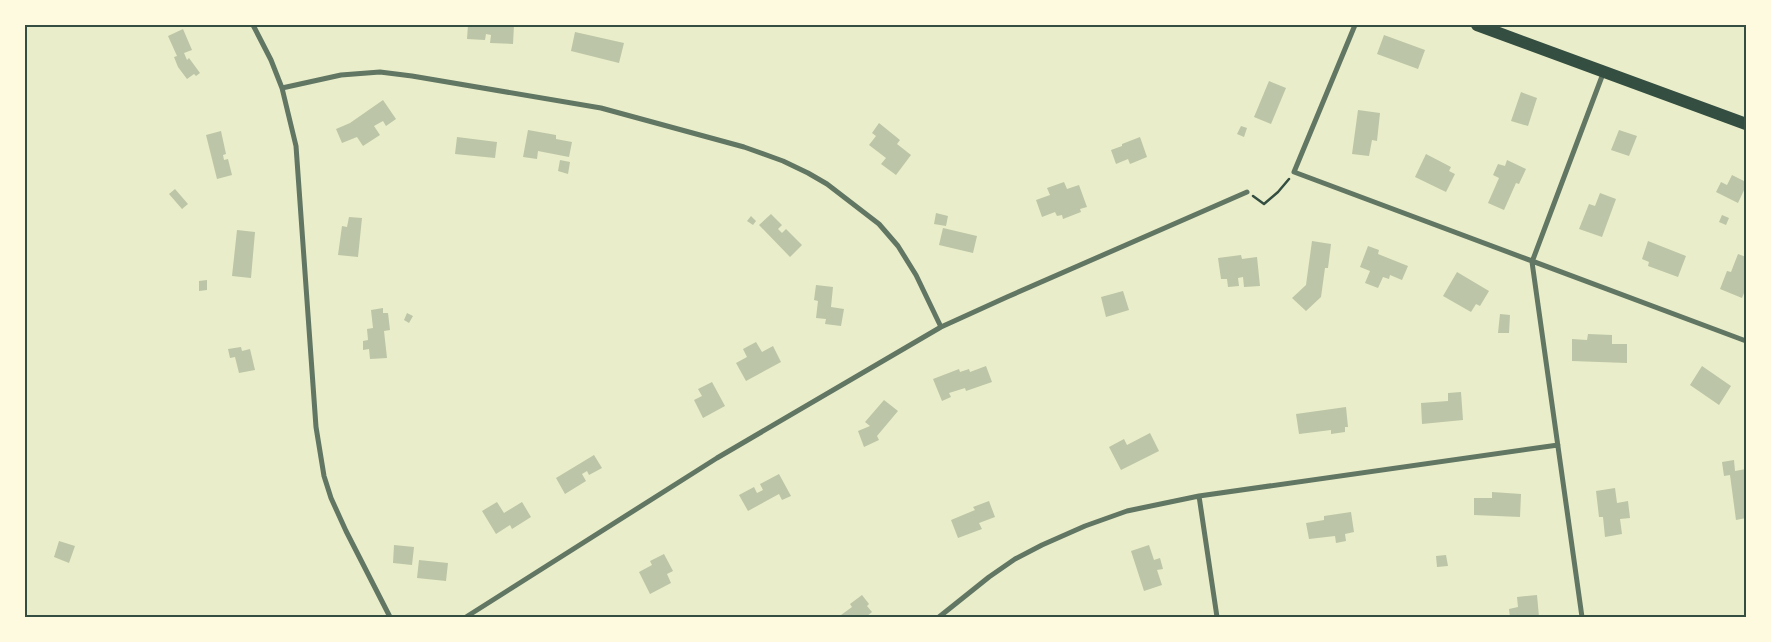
<svg xmlns="http://www.w3.org/2000/svg" width="1771" height="642" viewBox="0 0 1771 642" font-family="Raleway,sans-serif">
  <style>
    .building { fill: #bcc5a7 }
    .lines { fill: none; stroke-linecap: round; stroke-linejoin: round }
    .path { stroke: #344e41; stroke-width: 2.5 }
    .minor { stroke: #617663; stroke-width: 5 }
    .primary { stroke: #344e41; stroke-width: 12 }
    .neatline { fill: none; stroke: #344e41; stroke-width: 2 }
  </style>
  <rect width="100%" height="100%" fill="#e9edc9"/>
  <path class="building" d="M468,25h46l-1,19 -23,-1 1,-8 -5,-1 -1,6 -18,-1z
    M183,29l9,21 -8,3 3,7 2,-2 11,15 -4,3 -2,-2 -7,5 -9,-12 -4,-10 3,-1 -9,-20z
    M575,32l49,11 -5,20 -48,-12z
    M1384,35l41,15 -7,19 -41,-15z
    M1269,81l17,7 -15,36 -17,-7z
    M1521,92l16,6 -9,28 -17,-5z
    M383,100l13,19 -10,7 -3,-5 -9,5 6,9 -17,11 -6,-9 -15,6 -6,-14 14,-6z
    M1358,110l22,3 -3,28 -5,-1 -3,16 -17,-2z
    M879,123l21,17 -3,4 14,11 -15,20 -15,-11 5,-6 -17,-13 7,-9 -4,-3z
    M1241,126l6,2 -3,9 -7,-3z
    M528,130l28,5v4l16,3 -3,15 -31,-6 -1,8 -14,-2z
    M1619,130l18,6 -8,20 -18,-6z
    M221,131l5,23 -3,1 1,5 4,-1 4,16 -15,4 -11,-44z
    M457,137l40,5 -2,16 -40,-4z
    M1140,137l7,20 -17,7 -2,-5 -12,5 -5,-14 11,-4v-2z
    M1426,154l25,13 -2,4 6,3 -9,18 -31,-15z
    M560,160l10,2 -2,12 -10,-3z
    M1507,160l19,9 -7,15 -3,-1 -12,27 -16,-7 11,-25 -6,-3 5,-11 7,2z
    M1732,175l14,7v4l-8,17 -22,-11 5,-10 6,3z
    M1064,182l3,7 12,-4 8,22 -7,2 1,3 -18,7 -1,-4 -5,1 -2,-4 -13,5 -6,-17 14,-5 -3,-7z
    M175,189l13,15 -6,5 -13,-15z
    M1600,193l16,6 -14,38 -23,-8 10,-25 6,2z
    M936,213l12,3 -2,10 -12,-2z
    M771,214l11,11 -4,4 4,4 4,-4 16,16 -12,12 -31,-32z
    M1722,215l7,3 -3,7 -7,-3z
    M751,216l5,5 -3,4 -6,-4z
    M349,217l13,1 -4,39 -20,-2 4,-29 5,1z
    M943,228l34,8 -4,17 -34,-8z
    M237,230l18,2 -4,46 -19,-2z
    M1312,241l19,3 -3,24h-3l-4,29 -15,14 -14,-13 14,-13z
    M1648,241l38,15 -8,21 -30,-11 1,-4 -7,-3z
    M1368,246l11,4 -1,4 30,12 -6,14 -12,-5 -1,4 -6,-2 -5,11 -13,-5 5,-12 -10,-4z
    M1738,254l8,3v31l-4,10 -22,-9 7,-18 4,1z
    M1241,255l1,4 15,-2 3,29 -16,1 -1,-10 -5,1 1,8 -11,1 -1,-8h-6l-3,-21z
    M1457,272l32,19 -9,15 -4,-2 -5,8 -28,-16z
    M207,280v10l-8,1v-10z
    M816,285l17,2 -2,20 13,2 -3,17 -16,-2 1,-5 -10,-1 2,-17 -4,-1z
    M1123,291l6,19 -23,7 -5,-20z
    M383,308v5h5l2,17 -6,1 3,27 -17,1 -1,-10 -6,1v-9l5,-1 -1,-11 6,-1 -2,-18z
    M407,313l6,3 -4,7 -5,-3z
    M1500,314l10,1 -1,18h-11z
    M1588,334l24,1v9h15v19l-55,-2v-22l15,1z
    M756,342l6,10 11,-6 8,16 -35,19 -10,-18 11,-6 -4,-8z
    M241,347l1,4 8,-2 5,21 -16,3 -4,-16 -5,1 -2,-9z
    M986,366l6,16 -26,9 -1,-3 -16,5 2,4 -9,4 -9,-22 26,-10 1,3 9,-3 1,3z
    M1702,366l29,20 -12,19 -29,-20z
    M712,382l13,24 -22,12 -9,-18 8,-4 -4,-7z
    M1461,392l2,28 -41,4 -1,-21 27,-2v-8z
    M884,400l14,11 -21,25 2,4 -15,7 -6,-16 12,-5 -5,-4z
    M1346,407l2,20h-3v5l-14,2v-4l-32,4 -3,-20z
    M1150,433l9,18 -38,19 -12,-23 15,-8 3,6z
    M594,455l8,13 -13,7 -2,-4 -5,3 4,7 -21,13 -9,-16z
    M1734,460l1,11 11,-2v49l-10,2 -6,-45 -6,1 -2,-14z
    M779,474l12,22 -9,4 -3,-6 -31,17 -9,-16 15,-8 3,6 6,-3 -3,-6z
    M1615,488l2,15 11,-2 2,17 -10,1 2,15 -17,3 -2,-20h-4l-3,-26z
    M1492,492l29,2 -1,23 -46,-2v-17h18z
    M989,501l6,16 -16,6 3,6 -24,9 -7,-18 24,-10 -2,-3z
    M497,502l7,11 18,-11 9,15 -19,12 -2,-4 -14,9 -14,-23z
    M1351,512l3,20 -9,2 1,7 -10,2 -1,-7 -26,3 -3,-16 18,-3v-4z
    M59,541l16,5 -6,17 -15,-6z
    M394,545l20,2 -2,18 -19,-2z
    M1149,545l5,15 6,-2 3,11 -6,1 5,15 -18,6 -13,-40z
    M664,554l9,17 -6,3 4,9 -21,11 -11,-22 13,-7 -2,-4z
    M1446,555l2,11 -11,1 -1,-11z
    M419,560l29,3 -2,18 -29,-3z
    M862,595l7,9 -2,2 5,6 -6,5h-23l-2,-2 11,-8 -2,-3z
    M1537,595l2,22h-29l-1,-8 9,-2 -1,-10z"/>
  <g class="lines">
    <path class="path" d="M1253,196l11,8 14,-12 11,-13"/>
    <path class="minor" d="M253,25l18,35 11,28 14,58 20,281 8,49 7,22 15,33 44,86
      M1355,25l-61,147 452,169
      M282,88l59,-13 39,-3 32,4 189,32 143,39 39,14 25,12 19,11 52,40 19,22 18,29 25,52
      M1199,496l18,121
      M466,617l251,-159 224,-131 66,-30 240,-105
      M939,617l50,-40 26,-18 27,-14 43,-19 42,-15 72,-15 359,-51
      M1582,617l-50,-355 72,-191"/>
    <path class="primary" d="M1477,25l269,99"/>
  </g>
  <rect width="1771" height="642" fill="none" stroke="#fefae0" stroke-width="52"/>
  <rect x="26" y="26" width="1719" height="590" class="neatline"/>
</svg>
